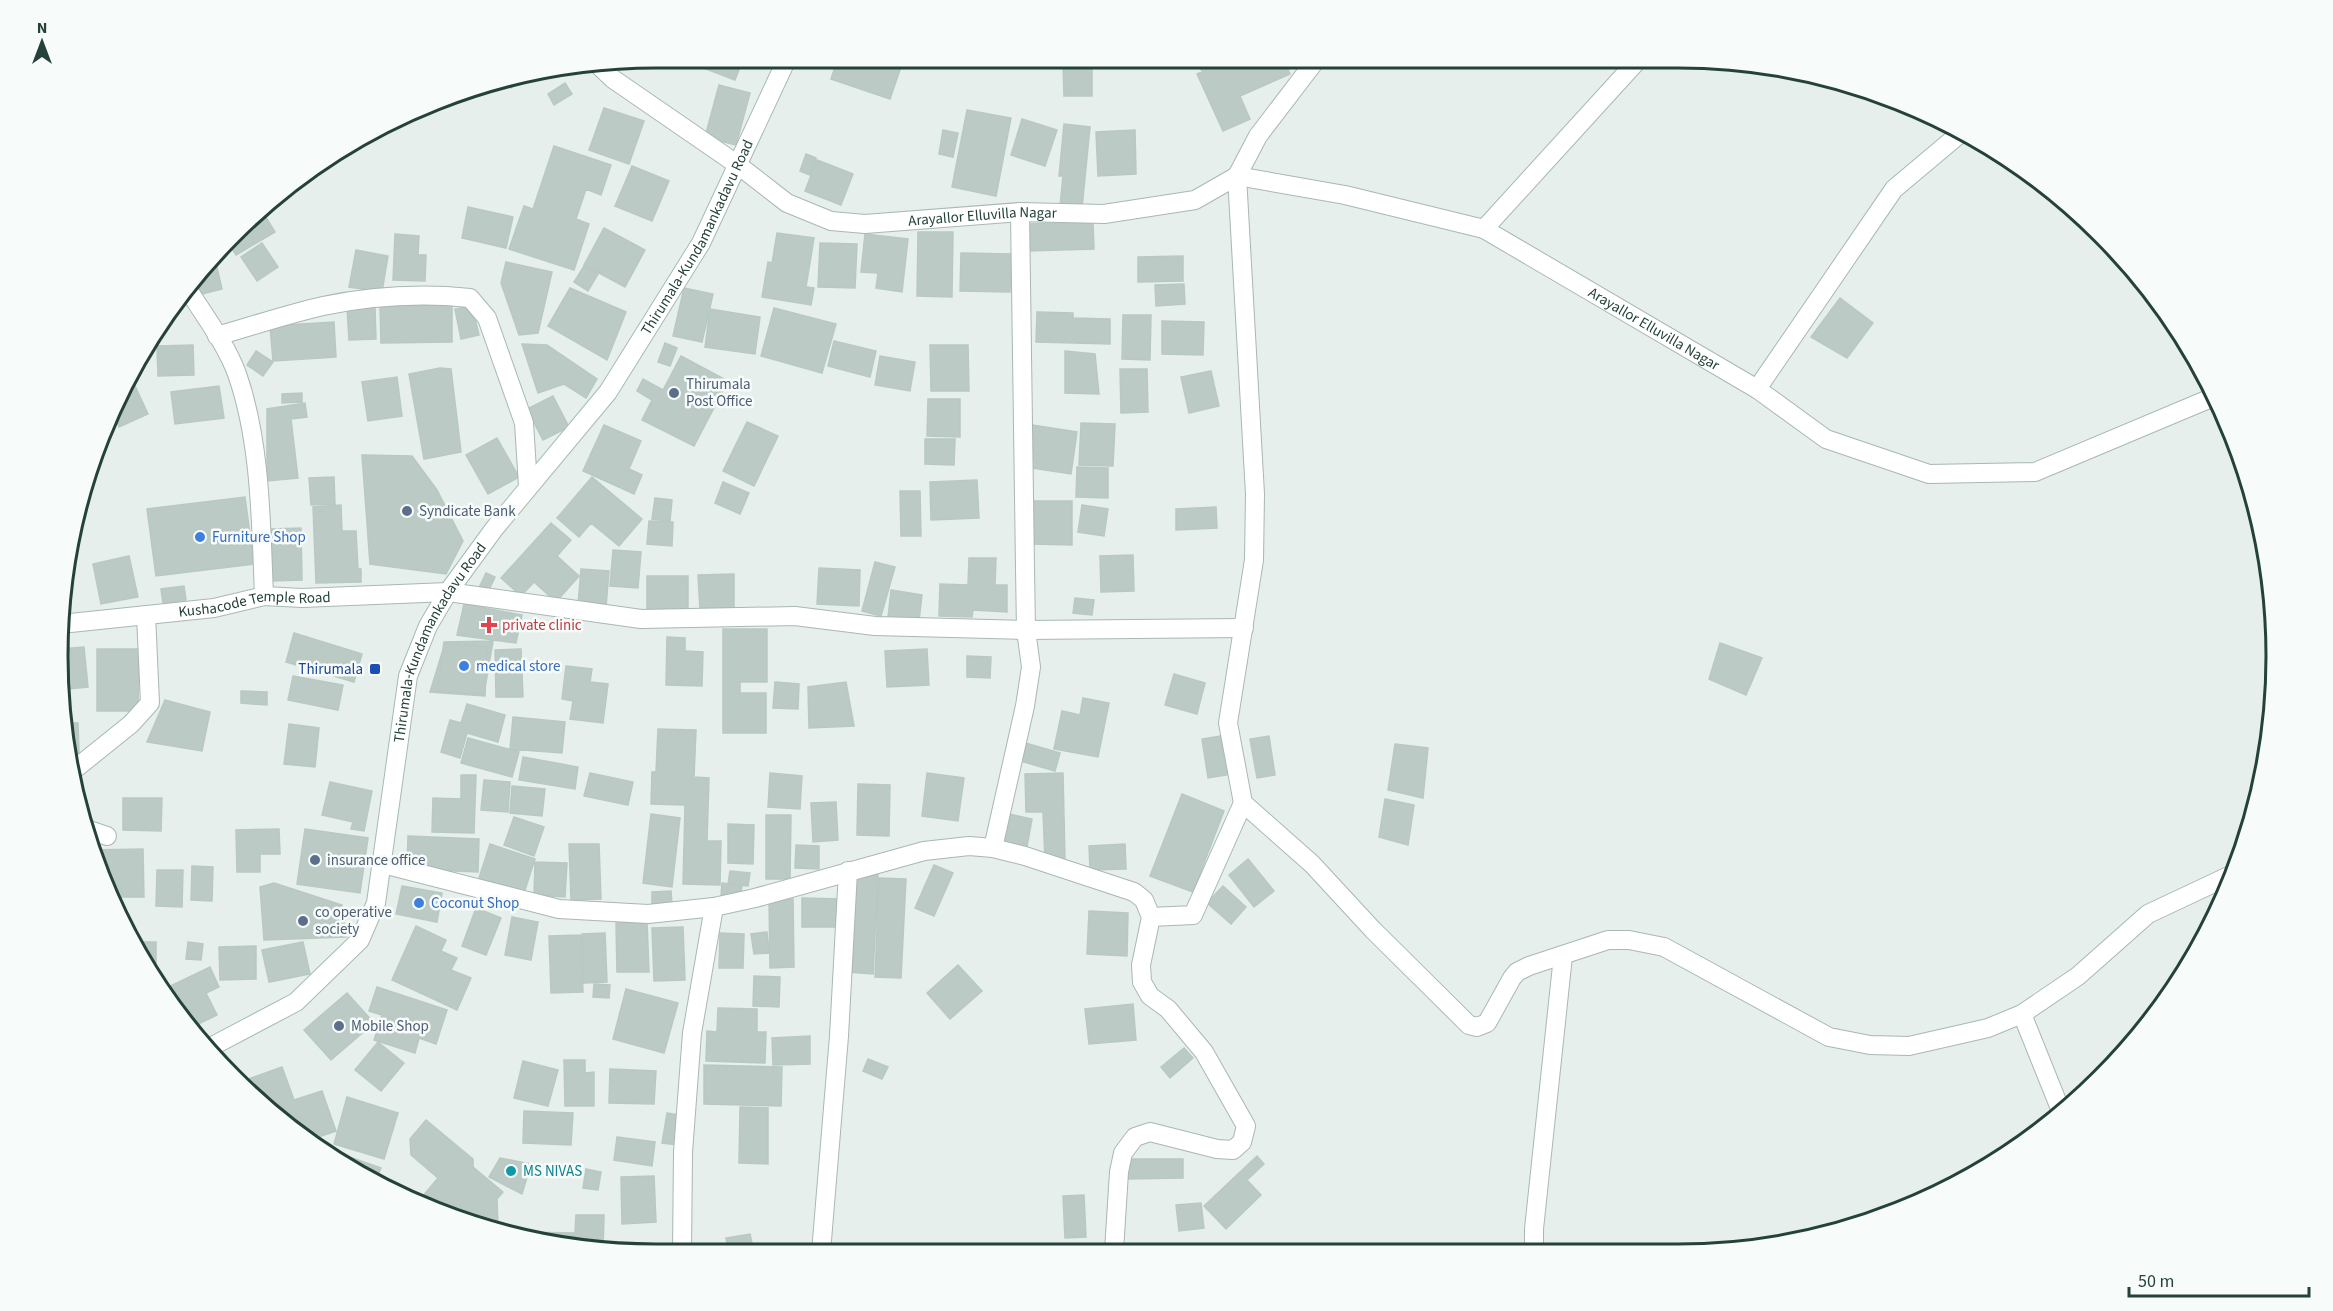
<svg xmlns="http://www.w3.org/2000/svg" width="2333" height="1311" viewBox="0 0 2333 1311" font-family="'Source Sans 3',sans-serif">
  <style>
    .building { fill: #bbcac4; stroke: #b8c9c2; stroke-width: 1.5 }
    .lines { fill: none; stroke-linecap: round; stroke-linejoin: round }
    .street-casing { stroke: #a8b8b2; stroke-width: 20 }
    .secondary-casing { stroke: #a4bbb3; stroke-width: 20 }
    .street { stroke: #fff; stroke-width: 18 }
    .secondary { stroke: #fff; stroke-width: 18 }
    .service-dot { fill: #5c6f8a; stroke: #f7fbf9; stroke-width: 2 }
    .shop-dot { fill: #3f7fe0; stroke: #f7fbf9; stroke-width: 2 }
    .health-dot { fill: #e0444e; stroke: #f7fbf9; stroke-width: 2 }
    .transit-dot { fill: #1a4fb4; stroke: #f7fbf9; stroke-width: 2 }
    .culture-dot { fill: #0f9aa8; stroke: #f7fbf9; stroke-width: 2 }
    .labels { text-anchor: middle; stroke-width: 5; stroke-linejoin: round; paint-order: stroke }
    .street-label { font-size: 15px; fill: #24423a; stroke: #f7fbf9 }
    .service-label { font-size: 15px; fill: #4e5e75; stroke: #f7fbf9; text-anchor: start }
    .shop-label { font-size: 15px; fill: #366cbe; stroke: #f7fbf9; text-anchor: start }
    .health-label { font-size: 15px; fill: #be3a42; stroke: #f7fbf9; text-anchor: start }
    .transit-label { font-size: 15px; fill: #164399; stroke: #f7fbf9; text-anchor: end }
    .culture-label { font-size: 15px; fill: #0d838f; stroke: #f7fbf9; text-anchor: start }
    .rim { fill: none; stroke: #24423a; stroke-width: 3 }
  </style>
  <rect width="100%" height="100%" fill="#e6efeb"/>
  <path class="building" d="M1193,60h23l-14,11z
    M1229,60h55l6,14 -50,22 10,23 -27,12 -26,-57z
    M837,61h46l18,6 -11,32 -59,-20z
    M1000,61h17l-2,5z
    M703,62h39l-7,18 -34,-13z
    M1063,63h29v33h-28z
    M527,74l-16,14 -8,-9z
    M565,83l7,11 -18,11 -6,-11z
    M719,85l31,8 -14,52 -31,-8z
    M604,108l40,13 -15,43 -40,-14z
    M967,110l44,8 -15,78 -44,-9z
    M1022,119l35,11 -12,36 -34,-11z
    M1064,124l26,3 -8,81 -22,-2 3,-30h-4z
    M943,130l15,3 -5,24 -14,-3z
    M1135,130l1,44 -38,2 -2,-44z
    M554,146l57,19 -10,30 -15,-6 -10,30 13,5 -15,46 -65,-21 15,-43 9,3z
    M806,154l10,4 -6,17 -10,-4z
    M817,160l36,14 -12,31 -36,-14z
    M632,166l37,15 -17,40 -37,-15z
    M468,207l45,10 -7,31 -44,-10z
    M264,214l11,18 -39,23 -10,-16 6,-7z
    M1093,222l1,27 -66,2 -1,-27z
    M604,228l41,22 -20,37 -41,-22z
    M918,232h35l-1,65 -35,-1z
    M777,233l37,5 -8,49 8,1 -3,17 -49,-8 6,-35 4,1z
    M395,234l24,2 -1,19h8l-1,26 -32,-1z
    M865,234l43,5 -6,53 -26,-4 2,-15 -17,-1z
    M262,243l16,24 -21,14 -16,-24z
    M820,243l37,1 -2,44 -37,-1z
    M356,250l32,6 -6,36 -33,-5z
    M961,253l50,1 -1,38 -50,-1z
    M214,255l8,34 -24,6 -4,-16z
    M1183,256v25l-45,1v-25z
    M506,262l46,10 -14,61 -19,2 -18,-52z
    M584,266l14,8 -10,17 -14,-9z
    M1184,284l1,20 -29,2 -1,-21z
    M570,288l56,24 -19,48 -59,-34z
    M684,288l29,6 -11,48 -29,-6z
    M1840,298l33,25 -26,35 -36,-21z
    M452,305v37l-71,1 -1,-37z
    M472,306l7,29 -18,4 -6,-30z
    M347,308h28l1,31 -27,1z
    M774,308l62,16 -14,49 -61,-17z
    M710,309l50,8 -5,37 -50,-7z
    M1037,312l36,1v5l37,1v25l-74,-2z
    M1123,315h28l-1,45 -28,-1z
    M1162,321l42,1 -1,33 -41,-1z
    M334,322l2,35 -63,4 -3,-35z
    M834,341l42,10 -6,26 -42,-11z
    M665,343l12,5 -7,18 -12,-4z
    M522,344l25,1 50,34 -11,19 -22,-14 -26,9z
    M193,345l1,30 -36,1 -1,-30z
    M930,345h38l1,46h-38z
    M256,351l17,11 -10,14 -16,-11z
    M1065,351l30,3 4,40 -34,-1z
    M681,356l47,25 -34,65 -52,-26 10,-20 -15,-9 6,-12 20,11z
    M880,356l35,6 -5,29 -35,-6z
    M440,368l11,1 10,83 -37,7 -15,-85z
    M1120,369h27l1,43 -27,1z
    M1211,371l8,35 -30,7 -8,-36z
    M129,373l19,41 -29,13 -7,-17 7,-19z
    M397,377l5,39 -34,5 -6,-39z
    M219,386l5,32 -49,6 -4,-32z
    M302,393v9l-20,1v-9z
    M553,396l16,31 -26,13 -16,-31z
    M928,399h32v38l-33,-1z
    M305,403l2,14 -16,2 7,59 -31,3v-72z
    M747,422l31,14 -24,50 -31,-15z
    M1081,423l34,1 -2,42 -34,-1z
    M604,425l37,16 -12,28 13,6 -8,19 -51,-23z
    M1032,425l45,7 -6,42 -45,-7z
    M497,438l22,39 -31,17 -22,-39z
    M925,439h30l-1,26 -29,-1z
    M362,455l50,1 25,34 26,51 -17,33 -76,-10z
    M1077,467l31,1v30l-32,-1z
    M334,477l1,27 -24,1 -2,-27z
    M592,477l50,42 -23,27 -28,-23 -12,14 -22,-19z
    M977,480l2,38 -48,2 -1,-38z
    M723,482l26,11 -9,21 -25,-11z
    M900,491h20l1,45h-20z
    M245,497l9,67 -98,12 -9,-67z
    M655,498l17,2 -2,21 -18,-2z
    M1032,501h40v44l-41,-1z
    M341,505l1,26h14l2,38h3v13l-45,1 -3,-76z
    M1082,505l26,4 -4,27 -26,-4z
    M1216,507l1,21 -41,2v-21z
    M649,521l24,1 -1,24 -25,-2z
    M551,523l20,17 -14,16 22,20 -23,26 -22,-20 -13,14 -20,-18z
    M301,528l1,52 -30,1 -1,-52z
    M613,550l28,2 -3,36 -28,-2z
    M1133,555l1,36 -33,1 -1,-36z
    M129,556l9,41 -37,7 -8,-40z
    M969,558h27l-1,27h12v27l-34,-2 -1,7 -33,-1 1,-32 28,1z
    M875,562l20,5 -14,49 -19,-5z
    M819,568l41,2 -1,36 -42,-2z
    M581,569l28,2 -3,36 -28,-2z
    M486,573l9,4 -8,17 -9,-4z
    M734,574v34l-34,2 -2,-35z
    M647,576h41v34h-41z
    M184,586l2,14 -23,4 -2,-15z
    M891,590l31,5 -3,26 -31,-3z
    M1075,598l19,2 -2,15 -19,-2z
    M464,604l58,11 -6,28 -59,-8z
    M723,629h44v53h-27v11h26v40h-43z
    M294,633l68,21 -8,28 -68,-20z
    M667,637l18,1v13l18,1 -1,34 -36,-1z
    M493,641l-9,53 -47,-3 7,-49z
    M445,643l42,4 -2,49 -55,-4z
    M1720,643l42,15 -16,37 -37,-16z
    M84,647l4,40 -30,3 2,-41z
    M97,649h42l-1,62h-41z
    M521,649l2,48h-27l-1,-47z
    M927,649l2,36 -42,2 -2,-36z
    M967,656l24,1 -1,21 -23,-1z
    M566,666l26,3 -2,13 18,2 -5,39 -33,-4 3,-18 -11,-2z
    M1174,674l31,9 -8,31 -32,-9z
    M293,676l50,9 -5,25 -50,-10z
    M775,682l24,2 -1,25 -25,-1z
    M846,682l8,44 -45,2 -1,-41z
    M241,691l26,1v13l-26,-2z
    M1083,698l26,5 -11,54 -44,-8 8,-38 18,4z
    M165,700l45,12 -8,39 -55,-9z
    M467,704l38,11 -7,27 -31,-9 -7,25 -19,-6 9,-32 11,3z
    M513,717l52,5 -3,31 -52,-4z
    M62,723h16l1,30h5v5h-17z
    M289,724l30,4 -4,39 -31,-3z
    M658,729l38,1 -2,47 15,1 -2,63h14l-1,44 -37,-1 2,-79 -34,-1 1,-32h4z
    M1220,736l7,39 -19,3 -6,-39z
    M1269,736l6,39 -18,3 -7,-39z
    M468,738l51,14 -7,25 -51,-14z
    M1022,742l38,11 -5,18 -38,-11z
    M1395,744l33,4 -5,50 -35,-8z
    M523,757l55,10 -3,22 -56,-9z
    M590,773l43,9 -5,23 -44,-9z
    M770,773l32,3 -2,33 -32,-2z
    M927,773l37,5 -6,43 -36,-5z
    M1063,773l2,87 -20,1 -2,-49h-17l-1,-38z
    M461,775h15l-2,58 -42,-1 1,-34 28,1z
    M484,780l26,2 -2,30 -27,-2z
    M330,782l42,9 -8,40 -13,-2 2,-7 -31,-7z
    M858,784l32,1 -1,51 -32,-1z
    M512,786l33,3 -3,27 -32,-3z
    M1182,794l42,17 -31,81 -43,-16z
    M123,798h39l-1,33 -38,-1z
    M1385,799l29,6 -6,40 -29,-8z
    M836,802l2,38 -25,2 -2,-39z
    M651,814l29,4 -8,69 -29,-4z
    M1009,814l23,5 -6,33 -25,-6z
    M766,815h25l-1,64h-24z
    M514,817l30,10 -10,29 -30,-11z
    M728,824l26,1 -1,39 -25,-1z
    M279,829l1,25h-20v18h-23l-1,-42z
    M305,829l63,9 -8,55 -63,-9z
    M408,836l71,3 -1,33 -71,-3z
    M490,844l45,15 -11,34 -45,-15z
    M569,844h30l2,55 -30,1z
    M1125,844l1,25 -36,1 -1,-24z
    M796,845l23,1v23l-24,-1z
    M143,849l1,48h-30v-5h-8l-14,-42z
    M1248,859l26,32 -20,16 -25,-32z
    M535,862l32,1 -2,34 -31,-2z
    M934,865l19,8 -19,43 -19,-8z
    M192,866l21,1 -1,34 -21,-1z
    M157,870h26l-1,37 -26,-1z
    M730,871l20,2 -2,13 -20,-2z
    M851,873l27,2 -5,99 -26,-2z
    M879,878l27,1 -5,99 -26,-1z
    M274,883l68,22 4,32 -82,3 -4,-53z
    M722,883l20,3 -2,12 -19,-2z
    M402,886l40,7 -5,29 -41,-8z
    M1223,886l23,21 -15,17 -24,-21z
    M671,891l1,13h-20v-12z
    M802,898l38,1 -1,28h-37z
    M769,899h24l1,68 -24,1z
    M476,908l25,10 -15,37 -24,-9z
    M1089,911l39,2 -1,43 -40,-2z
    M512,917l26,5 -7,38 -26,-5z
    M647,922l2,50h-32l-1,-49z
    M416,926l30,14 -5,11 16,7 -6,12 20,8 -14,32 -65,-30z
    M683,927l2,53 -31,1 -2,-53z
    M767,932l2,21 -15,1 -3,-20z
    M605,933l2,49 -23,1 -2,-49z
    M720,933l24,1 -1,34h-24z
    M581,935l2,57 -32,1 -2,-57z
    M142,942h14v39l-14,-19z
    M188,942l15,2 -2,16 -15,-1z
    M303,942l7,32 -41,8 -7,-32z
    M256,946v33l-36,1 -1,-33z
    M958,965l24,26 -32,28 -23,-26z
    M210,967l9,20 -13,6 11,22 -27,13 -28,-38z
    M754,976l26,1 -1,30 -26,-1z
    M594,984l16,1 -1,13 -16,-1z
    M377,987l70,23 -11,34 -17,-6 -4,15 -41,-13 8,-25 -13,-4z
    M626,989l52,14 -14,50 -51,-14z
    M347,993l27,30 -43,37 -27,-30z
    M1133,1004l3,36 -47,4 -4,-35z
    M718,1008l39,1v23h9l-1,31 -59,-2 1,-30 10,1z
    M810,1036v28l-37,1 -1,-27z
    M378,1042l26,21 -23,28 -26,-21z
    M1184,1048l9,10 -23,20 -9,-11z
    M868,1059l20,8 -6,12 -19,-8z
    M564,1060h21v13l9,-1v34h-29z
    M523,1061l35,9 -10,36 -34,-8z
    M704,1065l78,2 -1,39 -77,-2z
    M282,1067l12,33 28,-9 14,40 -26,9 -49,-34 -15,-16 -3,-9z
    M610,1069l46,2 -2,33 -45,-1z
    M347,1097l51,16 -14,46 -50,-15z
    M740,1107l28,1v56l-29,-1z
    M524,1111l49,2 -2,32 -48,-2z
    M667,1113l18,3 -6,29 -17,-2z
    M426,1120l47,39v8l30,25 -6,7 1,30 -35,-7 -45,-20 20,-24 -27,-23 -1,-16z
    M617,1137l38,5 -3,24 -38,-6z
    M332,1151l49,17 -6,14 -19,-8 -26,-19z
    M1257,1156l7,8 -17,16 14,15 -35,34 -22,-23z
    M500,1158l31,6 -9,30 -33,-17z
    M1127,1159h56v19l-56,1z
    M586,1169l15,3 -3,18 -15,-2z
    M654,1176l2,46 -34,2 -1,-47z
    M386,1185l29,12 -2,3 -28,-13z
    M1084,1195l2,42 -21,1 -2,-42z
    M1201,1203l3,25 -25,3 -3,-26z
    M576,1215h28l-1,35 -76,-15v-3l48,1z
    M750,1234l4,18h-25l-3,-14z"/>
  <g class="lines">
    <defs>
      <g id="street">
        <path d="M1316,60l-58,76 -21,40 18,318 -1,66 -26,163 15,80 69,61 61,66 96,95 8,2 10,-4 25,-45 5,-6 12,-6 79,-26h21l35,7 165,90 41,8 39,1 79,-18 34,-14 56,-38 70,-62 85,-40"/>
        <path id="s1" d="M595,62l18,17 125,86 49,38 44,18 34,3 155,-12 84,2 91,-14 42,-24 108,19 139,34 273,160 137,-200 69,-58"/>
        <path d="M1484,229l155,-170"/>
        <path d="M187,288c17,27 39,56 50,86 24,68 24,150 27,222"/>
        <path d="M217,336c35,-10 71,-22 106,-30 48,-10 98,-13 147,-8l17,20 37,105 4,63"/>
        <path d="M1757,389l69,50 103,35 106,-2 181,-76"/>
        <path id="s2" d="M61,624l153,-16 50,-12 38,2 146,-6 193,27 154,-3 80,10 151,4 218,-2"/>
        <path d="M70,777v-4l61,-49 19,-21 -4,-88"/>
        <path d="M86,829l21,7"/>
        <path d="M993,848l32,-142 6,-39 -5,-37 -1,-62 -5,-356"/>
        <path d="M383,864l176,45 89,5 66,-7 41,-9 169,-47 45,-5 24,2 32,8 109,36 10,8 7,17 -10,48 1,17 8,14 18,13 36,43 42,74 -4,16 -9,8 -16,-1 -67,-17 -15,5 -12,16 -4,19 -5,79"/>
        <path d="M1151,917l42,-2 50,-112"/>
        <path d="M2022,1014l39,97"/>
        <path d="M1534,1250v-21l29,-273"/>
        <path d="M821,1252l18,-216 9,-165"/>
        <path d="M682,1253l1,-101 9,-119 22,-126"/>
      </g>
      <g id="secondary">
        <path id="s3" d="M205,1050l91,-48 64,-62 16,-37 32,-227 20,-50 20,-34 46,-63 114,-137 93,-149 85,-182"/>
      </g>
    </defs>
    <use href="#street" class="street-casing"/>
    <use href="#secondary" class="secondary-casing"/>
    <use href="#street" class="street"/>
    <use href="#secondary" class="secondary"/>
  </g>
  <g class="service-dot">
    <circle cx="674" cy="393" r="6"/>
    <circle cx="407" cy="511" r="6"/>
    <circle cx="315" cy="860" r="6"/>
    <circle cx="303" cy="921" r="6"/>
    <circle cx="339" cy="1026" r="6"/>
  </g>
  <g class="shop-dot">
    <circle cx="200" cy="537" r="6"/>
    <circle cx="464" cy="666" r="6"/>
    <circle cx="419" cy="903" r="6"/>
  </g>
  <path class="health-dot" d="M486 616h6v6h6v6h-6v6h-6v-6h-6v-6h6z"/>
  <rect class="transit-dot" x="369" y="663" width="12" height="12" rx="3"/>
  <circle class="culture-dot" cx="511" cy="1171" r="6"/>
  <g class="labels">
    <g class="street-label">
      <text dy="5" stroke="none"><textPath href="#s1" startOffset="438">Arayallor Elluvilla Nagar</textPath></text>
      <text dy="5" stroke="none"><textPath href="#s3" startOffset="990">Thirumala-Kundamankadavu Road</textPath></text>
      <text dy="5" stroke="none"><textPath href="#s1" startOffset="1150">Arayallor Elluvilla Nagar</textPath></text>
      <text dy="5" stroke="none"><textPath href="#s2" startOffset="195">Kushacode Temple Road</textPath></text>
      <text dy="5" stroke="none"><textPath href="#s3" startOffset="504">Thirumala-Kundamankadavu Road</textPath></text>
    </g>
    <g class="service-label">
      <text x="686" y="389">Thirumala<tspan x="686" dy="17">Post Office</tspan></text>
      <text x="419" y="516">Syndicate Bank</text>
      <text x="327" y="865">insurance office</text>
      <text x="315" y="917">co operative<tspan x="315" dy="17">society</tspan></text>
      <text x="351" y="1031">Mobile Shop</text>
    </g>
    <g class="shop-label">
      <text x="212" y="542">Furniture Shop</text>
      <text x="476" y="671">medical store</text>
      <text x="431" y="908">Coconut Shop</text>
    </g>
    <g class="health-label">
      <text x="502" y="630">private clinic</text>
    </g>
    <g class="transit-label">
      <text x="363" y="674">Thirumala</text>
    </g>
    <g class="culture-label">
      <text x="523" y="1176">MS NIVAS</text>
    </g>
  </g>
  <path d="M0 0H2333V1311H0ZM656 68H1678A588 588 0 0 1 2266 656V656A588 588 0 0 1 1678 1244H656A588 588 0 0 1 68 656V656A588 588 0 0 1 656 68Z" fill="#f7fbf9" fill-rule="evenodd"/>
  <path class="rim" d="M656 68H1678A588 588 0 0 1 2266 656V656A588 588 0 0 1 1678 1244H656A588 588 0 0 1 68 656V656A588 588 0 0 1 656 68Z"/>
  <g transform="translate(42 42)" stroke="#f7fbf9" stroke-width="4.5" paint-order="stroke">
  <path d="M0-4.5L10 22L0 15L-10 22Z" fill="#24423a"/>
  <text y="-9" font-size="16" font-weight="bold" text-anchor="middle" fill="#24423a">N</text>
  </g>
  <path d="M2129 1287v9h180v-9" fill="none" stroke="#24423a" stroke-width="3"/>
  <text x="2138" y="1287" font-size="18" fill="#24423a" stroke="#f7fbf9" stroke-width="4.5" paint-order="stroke">50 m</text>
</svg>
